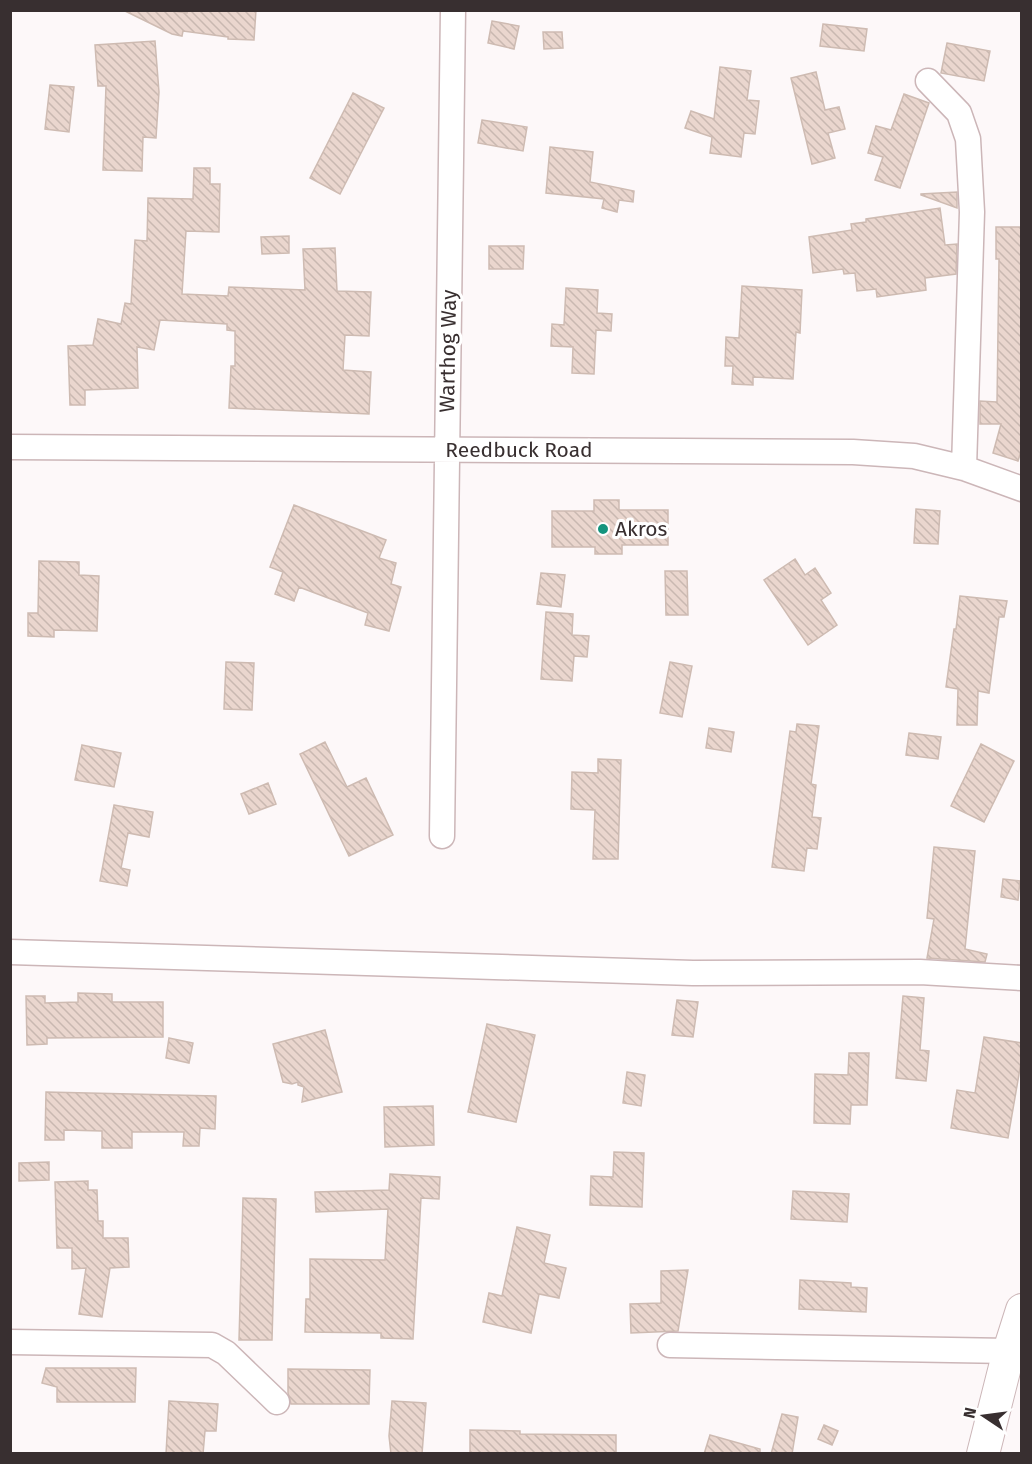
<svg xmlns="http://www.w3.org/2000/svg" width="1032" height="1464" viewBox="0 0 1032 1464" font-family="'Fira Sans',sans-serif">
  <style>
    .building { fill: url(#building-back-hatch); stroke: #cebbb2; stroke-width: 1.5 }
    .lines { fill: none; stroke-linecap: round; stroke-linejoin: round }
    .minor-casing { stroke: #ccb6b8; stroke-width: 27 }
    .major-casing { stroke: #ccb6b8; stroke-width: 34 }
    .minor { stroke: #fff; stroke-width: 24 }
    .major { stroke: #fff; stroke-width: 32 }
    .poi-dot { fill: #14947d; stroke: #fff; stroke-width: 2 }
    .labels { text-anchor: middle; stroke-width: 6; stroke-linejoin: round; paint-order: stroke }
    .street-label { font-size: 21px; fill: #382f30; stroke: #fff }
    .poi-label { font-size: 21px; fill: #382f30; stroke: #fff; text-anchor: start }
  </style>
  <defs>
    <pattern id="building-back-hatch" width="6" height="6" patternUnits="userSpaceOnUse" patternTransform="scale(1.5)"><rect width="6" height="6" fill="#ead6ce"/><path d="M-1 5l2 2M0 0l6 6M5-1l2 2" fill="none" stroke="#c9b8b1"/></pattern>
  </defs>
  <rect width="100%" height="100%" fill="#fdf8f9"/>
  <path class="building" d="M123,10h42l22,3 1,-3h68l-2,30 -26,-1v-2l-45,-6 -1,5 -10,-2z
    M492,21l27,5 -5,23 -26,-6z
    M823,24l44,5 -3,22 -44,-5z
    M543,32h19l1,16 -19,1z
    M155,41l4,51 -3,46 -13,-1 -1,34 -39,-1 3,-84h-8l-3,-41z
    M947,43l43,8 -6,30 -43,-8z
    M720,67l31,4 -4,29 12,1 -4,33 -11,-1 -3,24 -31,-4 2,-16 -27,-9 6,-17 23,8z
    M816,72l9,38 14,-3 6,22 -17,4 7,25 -23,6 -21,-86z
    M50,85l24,2 -5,45 -24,-3z
    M353,93l31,15 -44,86 -30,-16z
    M904,94l25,9 -29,85 -25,-8 8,-23 -15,-4 8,-27 15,4z
    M482,120l45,7 -4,24 -45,-8z
    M550,147l43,5 -3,30 44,9 -1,11 -14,-2 -2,12 -15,-4 2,-9 -58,-6z
    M194,168h16v16h10l-1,48 -33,-1 -4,63 46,2 1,-9 76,3 -2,-41 32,-1 2,43 34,1 -2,44 -24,-1 -2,35 28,2 -2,42 -140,-6 2,-42h4v-35l-8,-1v-6l-67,-4 -6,30 -17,-3 1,41 -53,2v15h-15l-2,-59 25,-1 5,-26 23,5 4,-21 6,1 4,-64 12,1 1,-43 45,1z
    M957,192v16l-36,-13v-1z
    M940,208l5,37 12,-1 -1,30 -31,4 1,12 -49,7 -1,-8 -19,2 -2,-18 -11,1 -1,-5 -30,4 -4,-36 43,-7 -1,-6 15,-2v-3z
    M996,227h26v221l-4,13 -25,-8 8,-29h-21v-23l17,1 2,-143h-3z
    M289,236v17l-27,1 -1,-17z
    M489,246h35l-1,23h-34z
    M742,286l60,4 -2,43 -4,-1 -3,47 -40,-2v8l-21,-1 1,-18h-8l1,-29 13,1z
    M566,288l32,2 -1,23 15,1 -1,17 -15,-1 -2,44 -22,-1 1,-26 -22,-1 1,-22 12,1z
    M594,500h25v10h49v35h-46v9h-27v-7h-43v-36h42z
    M294,505l92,35 -7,18 17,5 -5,21 10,3 -12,44 -24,-6 3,-12 -69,-26 -5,14 -19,-7 8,-22 -13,-5z
    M916,509l24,2 -2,33 -24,-1z
    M795,559l10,16 10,-7 16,25 -10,7 16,25 -29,20 -44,-65z
    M39,561l40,1v13l20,1 -2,55 -43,-1v7l-26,-1v-23h10z
    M665,571h22l1,44h-22z
    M541,573l24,2 -4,32 -24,-3z
    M960,596l47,5 -3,16h-5l-10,76 -11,-2 -1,34h-20l1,-36 -12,-2 8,-58h2z
    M546,612l27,2 -1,21 17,1 -2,21 -13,-1 -2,25 -31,-2z
    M226,662l28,1 -2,47 -28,-1z
    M670,662l22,4 -10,51 -22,-4z
    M797,724l22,2 -8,58 5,1 -4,32 9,1 -4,31 -10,-1 -3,23 -32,-4 18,-136 6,1z
    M709,728l25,4 -3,20 -25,-4z
    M909,733l32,4 -3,22 -32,-4z
    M325,742l22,45 19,-9 27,57 -44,21 -49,-102z
    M981,744l33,17 -30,61 -33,-16z
    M82,745l39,8 -7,34 -39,-7z
    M598,759l23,1 -3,99h-25l2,-49 -24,-1 1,-37 26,1z
    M268,783l8,21 -27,10 -8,-20z
    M114,805l39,7 -4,25 -21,-4 -7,35 9,2 -3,16 -27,-5z
    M934,847l41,4 -10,98 22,5 -2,8 -58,-4 7,-39 -7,-1z
    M1003,879l17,2 -2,19 -17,-3z
    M78,993l34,1v8h51v35l-116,1v6l-20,1 -1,-49h19v7l33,-1z
    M903,996l21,2 -4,52 9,1 -3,30 -30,-3z
    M677,1000l21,2 -5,35 -21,-2z
    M487,1024l48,11 -19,87 -48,-10z
    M325,1030l17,62 -40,10 2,-15 -6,-2v-3l-6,2 -9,-2 -10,-38z
    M984,1037l38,6v14l-14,81 -57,-10 6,-38 18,3z
    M169,1038l24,5 -4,20 -23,-5z
    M849,1053h20l-2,52h-16l-1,19 -36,-1 1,-49 33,1z
    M627,1072l18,3 -4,31 -18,-3z
    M46,1092l170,4 -1,33 -15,-1 -1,18h-16l1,-14h-52v16h-30v-17l-38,-1v10h-19z
    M433,1106l1,39 -49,2 -1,-40z
    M614,1152l30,1 -2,54 -52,-2 1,-29 22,1z
    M49,1162v18l-30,1v-18z
    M390,1174l50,3 -1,22 -18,-1 -8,141 -32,-1v-5l-76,-1 1,-33h4v-40l75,1 3,-51 -72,3 -1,-20 74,-2z
    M88,1181v9h9l1,31h5v17h25l1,29 -19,1 -8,49 -23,-3 7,-46 -14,1v-21h-15l-2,-66z
    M793,1191l56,3 -2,28 -56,-3z
    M243,1198l33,1 -4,141h-33z
    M517,1227l33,8 -6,28 22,5 -7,30 -20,-4 -8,39 -48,-11 6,-29 13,3z
    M688,1270l-10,61 -47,2 -1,-29 31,-1v-32z
    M800,1280l51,3v4l16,1 -1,24 -67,-3z
    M46,1368h90l-1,34h-78v-15l-15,-4z
    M288,1369l82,1 -1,34h-78l-3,-11z
    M169,1401l49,3 -2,27h-11l-2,23h-37z
    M392,1401l34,2 -4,51h-31l-2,-18z
    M782,1414l16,3 -6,37h-21z
    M824,1425l14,6 -6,14 -14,-6z
    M470,1430l50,1v3l96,1v19h-146z
    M710,1435l50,14v5h-56z"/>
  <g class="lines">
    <defs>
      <path id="minor" d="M928,81l31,32 9,26 4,73 -8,256
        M10,447l843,5 61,4 50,12 58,21
        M442,836l11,-826
        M10,952l683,21 227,-1 102,6
        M10,1342l202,3 14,8 51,49
        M670,1345l339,6"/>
      <path id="major" d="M983,1454l26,-103 13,-41"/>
    </defs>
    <use href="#minor" class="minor-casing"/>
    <use href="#major" class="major-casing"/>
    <use href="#minor" class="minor"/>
    <use href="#major" class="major"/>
  </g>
  <circle class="poi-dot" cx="603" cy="529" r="6"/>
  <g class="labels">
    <g class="street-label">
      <text transform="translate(448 351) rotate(-89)" y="7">Warthog Way</text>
      <text x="519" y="457">Reedbuck Road</text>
    </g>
    <g class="poi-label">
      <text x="615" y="536">Akros</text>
    </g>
  </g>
  <rect width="1032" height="1464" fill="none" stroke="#382f30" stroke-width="24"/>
  <g transform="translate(984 1416) rotate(283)" stroke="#ffffff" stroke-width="4.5" paint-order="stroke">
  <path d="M0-4.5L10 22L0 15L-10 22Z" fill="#382f30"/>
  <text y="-9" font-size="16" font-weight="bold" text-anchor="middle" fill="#382f30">N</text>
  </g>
</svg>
